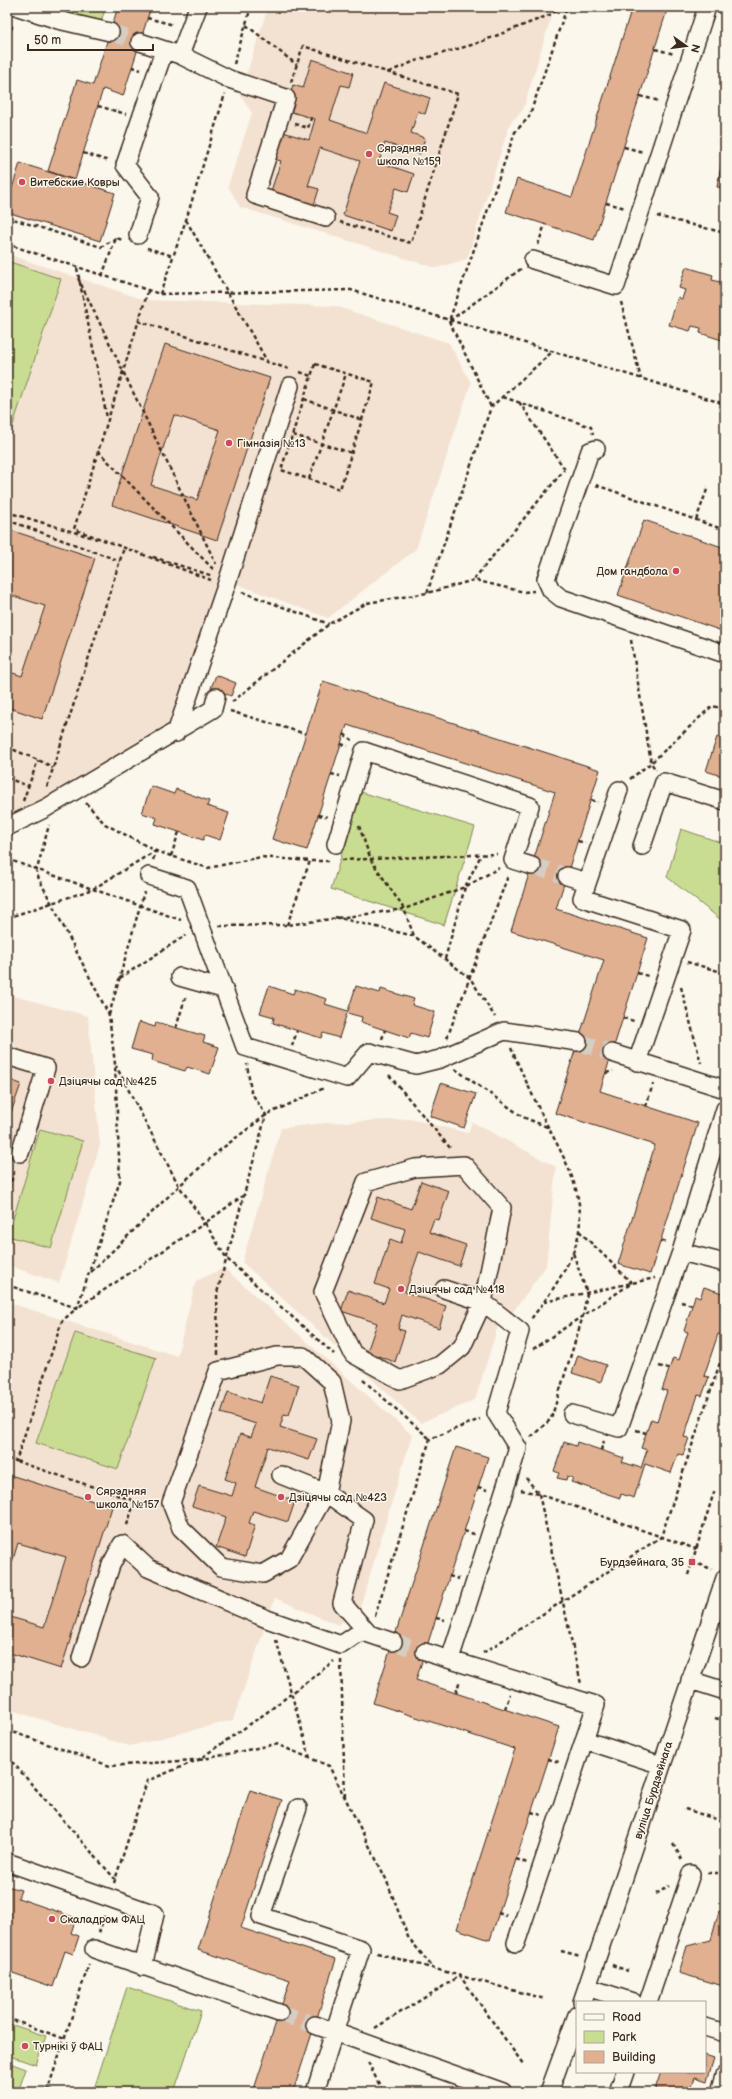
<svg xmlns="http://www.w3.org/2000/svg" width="732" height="2099" viewBox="0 0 732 2099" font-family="'Balsamiq Sans',sans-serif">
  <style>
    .built { fill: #f3e2d1 }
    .green { fill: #c9dd92; stroke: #828458 }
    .building { fill: #e0b091; stroke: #3b2a1e; fill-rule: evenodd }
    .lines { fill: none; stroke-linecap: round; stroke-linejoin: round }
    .minor-tunnel { stroke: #d5cec3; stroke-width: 17; stroke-dasharray: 17 8; stroke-linecap: butt }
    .minor-casing { stroke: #3b2a1e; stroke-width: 20 }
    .path { stroke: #3b2a1e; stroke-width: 2.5; stroke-dasharray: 4 3; stroke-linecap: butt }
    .minor { stroke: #fbf7ec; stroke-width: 17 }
    .poi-dot { fill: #d1495b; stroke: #fbf7ec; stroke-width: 1.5 }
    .labels { text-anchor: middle; stroke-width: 3; stroke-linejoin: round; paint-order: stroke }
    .poi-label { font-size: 11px; fill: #3b2a1e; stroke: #fbf7ec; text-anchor: start }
    .street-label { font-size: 11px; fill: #3b2a1e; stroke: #fbf7ec }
  </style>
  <rect width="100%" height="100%" fill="#fbf7ec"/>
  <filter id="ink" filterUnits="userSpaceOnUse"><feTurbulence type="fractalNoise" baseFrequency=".025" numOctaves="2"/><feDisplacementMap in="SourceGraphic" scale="8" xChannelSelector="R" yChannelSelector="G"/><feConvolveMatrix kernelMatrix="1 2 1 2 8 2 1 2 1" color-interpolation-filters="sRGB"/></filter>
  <g filter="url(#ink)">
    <path class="built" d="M268,7h279l5,7 -29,96 -13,13 -43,136 -31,9 -196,-61 -12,-21 24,-73 -12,-18z
      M7,254l138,46 190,6 114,37 22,40 -55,166 -88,69 -105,-39 -53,149 -159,91 -4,-1z
      M7,994l81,22 12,129 -41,138 -52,-18z
      M410,1119l58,14 4,-11 84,45 -10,99 -33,46 -15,14 -23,74 -55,23 -178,-161 39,-134 44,-5z
      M224,1268l188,167 -53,176 -21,14 -63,-27 -42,122 -103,26 -123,-37v-407l170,54 19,-75z"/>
    <path class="green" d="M69,7h37l-5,14 -24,-6 -9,-6z
      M7,261l54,18 -54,164z
      M361,792l114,35 -31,98 -113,-36z
      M681,829l44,15v79l-58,-46z
      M40,1129l43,12 -32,107 -43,-12z
      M75,1333l81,25 -38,111 -82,-26z
      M127,1987l74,24 -27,81h-81z
      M7,2023l39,13 -10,29 -29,-10z
      M7,2062l19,7 -8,23h-11z"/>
    <path class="building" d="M118,7h33l-28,89 -20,-7 -28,91 -27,-9 29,-91 16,5z
      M632,7h36l-74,233 -88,-28 11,-33 55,18z
      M312,59l41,14 -4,14 -8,-2 -11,35 37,13 17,-50 46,15 -5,16 -7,-3 -7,22 14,5 -5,16 -35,-11 -6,19 35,12 -6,18 -12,-4 -9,24 9,3 -5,16 -48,-16 17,-54 -40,-13 -12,38 11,3 -5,16 -43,-14 10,-30 -10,-3 9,-27 29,9 6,-21 -30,-9 8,-25 10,3z
      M723,155h2v33l-8,-1z
      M20,163l95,30 -15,48 -93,-29v-8z
      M686,267l27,8 -1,5 8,2 2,-5 3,1v63l-25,-8 1,-5 -9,-2 -2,5 -21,-6 9,-28 4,2 3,-9 -6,-2z
      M165,344l105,34 -53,162 -105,-35zM174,415l46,15 -23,70 -46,-15z
      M644,520l81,28v84l-107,-37z
      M7,529l88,29 -53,161 -35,-12v-36l15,5 23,-70 -38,-12z
      M216,675l20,8 -5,13 -20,-8z
      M323,681l277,89 -44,139 92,29 -48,153 98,32 -48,151 -32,-10 37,-119 -100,-32 49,-153 -93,-29 44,-139 -208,-67 -40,125 -35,-11z
      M717,737l8,3v37l-19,-6z
      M151,786l23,8 2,-5 33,12 -2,5 22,7 -9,27 -15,-5 -2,5 -48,-16 2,-6 -15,-5z
      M269,986l24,8 2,-5 32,10 -2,5 23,7 8,-25 24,7 1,-4 33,10 -2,6 23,7 -8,26 -16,-5 -2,5 -48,-16 1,-5 -15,-4 -8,25 -16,-5 -2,5 -48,-15 1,-6 -14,-4z
      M139,1022l16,5 1,-5 49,14 -2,6 16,5 -9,27 -23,-7 -2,4 -33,-10 1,-6 -22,-6z
      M7,1079l14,5 -14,40z
      M441,1083l35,11 -12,34 -34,-12z
      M421,1181l28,10 -10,29 -5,-1 -5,13 37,13 -7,21 -40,-14 -14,40 41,14 -7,22 -37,-13 -4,14 7,2 -10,31 -28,-10 10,-29 -36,-12 7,-21 36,13 5,-14 -14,-5 15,-45 11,4 4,-14 -34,-11 7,-21 33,12z
      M704,1287l21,7v35l-2,6 -5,-1 -14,42 5,1 -7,19 -4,-1 -14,42 5,1 -6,17 -5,-1 -7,19 -26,-9 -11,34 -13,-4 -1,4 -49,-16 2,-4 -6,-2 -1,4 -9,-2 2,-5 -5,-2 10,-29 12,4 1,-4 47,16 -2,4 19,6 6,-18 -6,-2 10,-29 6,2 10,-30 -5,-1 11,-32 6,2 9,-28 -4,-1 11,-35 5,2z
      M578,1355l28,10 -5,17 -29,-9z
      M270,1376l29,9 -10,30 -5,-1 -4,13 37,12 -8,21 -41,-13 -13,40 40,14 -7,21 -35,-11 -4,12 6,2 -10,32 -29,-10 10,-30 -34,-11 7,-20 33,10 4,-13 -11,-4 15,-45 11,3 5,-13 -35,-11 7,-21 33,11z
      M456,1447l32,10 -72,223 143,47 -69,213 -33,-11 58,-180 -142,-46z
      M7,1474l105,33 -51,162 -54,-17v-36l37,11 22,-70 -48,-14 -11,36z
      M250,1790l32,10 -41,128 95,31 -43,133h-40l37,-112 -92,-30z
      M7,1886l14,4 -3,8 58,20 -5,15 8,3 -6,18 -8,-3 -12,36 -46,-16z
      M719,1911l6,2v67l-2,6 -44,-13 8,-27 24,-6z
      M705,2055l9,3 -7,23 -12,-4 -5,15h-36l7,-20h44z"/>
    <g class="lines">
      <path class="minor-tunnel" d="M110,32l30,10
        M532,866l35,10
        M578,1042l34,11
        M393,1642l32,10
        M279,2013l36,12"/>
      <defs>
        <path id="minor" d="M18,7l40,13 52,12
          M140,42l40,13 49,24 57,19 -31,97 71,23
          M180,55l18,-48
          M138,235l12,-38 -25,-32 39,-114
          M533,260l83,26 91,-279
          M596,449l-6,2 -44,128 5,11 10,8 164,56
          M176,733l50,-147 64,-200
          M619,790l-37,108 100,32 -45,132
          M7,827l39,-19 167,-99 3,-12
          M336,844l28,-93 166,55 -17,54 19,6
          M642,846l22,-64 61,19
          M149,876l38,12 58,159 102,31 22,-26 47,13 24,-6 64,-28 74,11
          M567,876l20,6
          M180,977l43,12
          M612,1053l113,36
          M7,1056l39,12 -26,85
          M464,1165l38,43 -19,94 -21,45 -22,18 -40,15 -47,-26 -30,-62 43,-110 49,-14z
          M681,1252l44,11
          M444,1289l39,13 37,29 -24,82 22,35 -68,211
          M277,1356h26l29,26 9,39 -15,72 -37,66 -26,15 -42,-7 -40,-39 -10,-25 47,-132z
          M572,1414l47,14 62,-176 44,-143
          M281,1475l45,18 38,27 -22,83 27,31 24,8
          M425,1652l171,53 -80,238
          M81,1658l30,-93 11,-21 26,24 119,51 74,26 22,-15
          M690,1680l35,11
          M584,1740l77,25
          M298,1808l-37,108 100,33 -46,143
          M7,1862l148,52 -12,53
          M94,1949l185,64
          M587,1987l46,15
          M582,2002l143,-424
          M648,2002l43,-128
          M315,2025l188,67
          M705,2027l20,6
          M549,2092l28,-77
          M618,2092l7,-20
          M720,2092l5,-17"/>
      </defs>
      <use href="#minor" class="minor-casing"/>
      <path class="path" d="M147,18l27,7
        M246,25l51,40
        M7,43l6,-20
        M655,49l19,5
        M234,64l17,-57
        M132,67l9,3
        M389,72l26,-11 60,-17 77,-30 8,-7
        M291,82l12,-36 155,48 -47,149 -71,-21
        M640,96l19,5
        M98,106l28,8
        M295,124l13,4 3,-10
        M624,147l19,5
        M83,153l26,8
        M7,193l3,1
        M606,203l19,5
        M657,216l68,17
        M7,217l94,30 15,-9
        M186,220l81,141
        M7,244l153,50 191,-4 374,114
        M538,245l7,-21
        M147,248l26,8
        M77,268l30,150
        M521,269l-72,52 66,-189 14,-15 38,-110
        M102,276l14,-38 7,2
        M78,278l138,286
        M148,291l-74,238 137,51
        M160,294l26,-74 39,-126
        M621,302l20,77
        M138,321l151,48
        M449,321l42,86
        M315,364l59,18 -34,107 -59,-19z
        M300,372l11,4
        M503,397l88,30 2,7
        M304,399l58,21
        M519,402l47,69
        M293,435l59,18
        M98,451l116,119
        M309,479l37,-105
        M596,485l129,45
        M7,512l90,27
        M7,520l113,41
        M696,520l12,-33
        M153,557l60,19
        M474,579l90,-109
        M242,592l87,32
        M427,593l64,-186 61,-55
        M631,640l20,123 5,7
        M232,702l97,-78 38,-21 60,-10 47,-13 50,12 10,-1
        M230,711l76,23
        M344,734l8,6
        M341,744l7,2
        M7,747l38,16 8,5
        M331,774l9,2
        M7,778l21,8
        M630,779l21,-16 61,-57 13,3
        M47,787l77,-239
        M591,800l7,2
        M23,801l15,-41
        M86,803l19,21 51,27 52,17 53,-11 49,4h21
        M318,815l9,2
        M359,826l12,34 33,49 10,27
        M578,841l7,2
        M171,856l8,-24
        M7,859l174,61
        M153,860l3,-9
        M342,860l155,-6
        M335,917l79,19 56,42 25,39
        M7,918l86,-29 62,-38
        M287,925l23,-64
        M219,926l68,-1 117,-16 61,-22 16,-32
        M445,959l20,-72 34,-19
        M687,962l38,11
        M637,973l11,3
        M120,978l66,-43
        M681,987l20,76
        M109,1015l35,-123
        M623,1018l11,3
        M176,1028l10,-33
        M447,1038l61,-162
        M382,1039l3,-9
        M292,1046l5,-15
        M511,1048c10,23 21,46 32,69 18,36 42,72 36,114 -4,29 -30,65 -48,88
        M455,1069l68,48 24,10
        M606,1073l7,-2
        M389,1075l62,74
        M646,1106l7,-22
        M7,1195l8,-26
        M244,1195l-39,28 22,36 107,95
        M661,1241l7,1
        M91,1272l88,-86 41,-36 46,-35 58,-27
        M7,1285l70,23 128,-85 -26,-37 -63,-120
        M544,1302l111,-24
        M681,1302l11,3
        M533,1349l99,-66 -53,-52
        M218,1355l-1,-62 49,-178 -15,-23 -4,-28
        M659,1366l10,3
        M363,1380l67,59
        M636,1430l10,3
        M531,1437l20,-18 32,-103 4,-23 -14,-40
        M601,1450l3,-9
        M7,1459l9,2 46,-140 15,-13 43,-127 -5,-117 -6,-49 -73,-142 13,-48
        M16,1461l119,40 -9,27
        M526,1478l13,16 42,190
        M478,1487l9,3
        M521,1490l18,4 157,55
        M464,1531l10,3
        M692,1562l20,7
        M688,1575l27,-86
        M449,1576l10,3
        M375,1616l55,-177 50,-20
        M436,1618l9,2
        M276,1640l34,118
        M483,1653l178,-116 64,-189
        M341,1660l4,139
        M456,1693l4,-13
        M505,1709l5,-15
        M715,1718l10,3
        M7,1730l103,36 84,-6
        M7,1756l108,123
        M548,1759l11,3
        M199,1760l77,-16 53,22 57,113 22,58 26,32
        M685,1809l40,13
        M531,1812l11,3
        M673,1844l10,17
        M516,1859l11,4
        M707,1873h18
        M114,1883l33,-102 51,-21 68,-47 68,-52
        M656,1894l13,-8
        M498,1913l9,3
        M99,1933l6,-20
        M561,1951l19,5
        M377,1953l168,46
        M612,1965l16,6
        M7,2018l58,21
        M375,2028l85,-52 63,88
        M368,2062l15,30
        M49,2089l7,3
        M47,2092l42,-128"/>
      <use href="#minor" class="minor"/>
    </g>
  </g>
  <g class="poi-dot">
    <circle cx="369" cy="154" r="4"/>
    <circle cx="22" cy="182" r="4"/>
    <circle cx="229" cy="443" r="4"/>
    <circle cx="676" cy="571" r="4"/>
    <circle cx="51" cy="1081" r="4"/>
    <circle cx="401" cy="1289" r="4"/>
    <circle cx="88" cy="1497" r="4"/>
    <circle cx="281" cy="1497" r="4"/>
    <rect x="688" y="1558" width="8" height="8" rx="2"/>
    <circle cx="52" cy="1919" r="4"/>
    <circle cx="25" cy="2046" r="4"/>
  </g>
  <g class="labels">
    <g class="poi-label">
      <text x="377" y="152">Сярэдняя<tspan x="377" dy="13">школа №159</tspan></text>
      <text x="30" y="186">Витебские Ковры</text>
      <text x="237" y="447">Гімназія №13</text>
      <text x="668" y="575" text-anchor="end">Дом гандбола</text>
      <text x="59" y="1085">Дзіцячы сад №425</text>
      <text x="409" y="1293">Дзіцячы сад №418</text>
      <text x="96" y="1495">Сярэдняя<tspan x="96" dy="13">школа №157</tspan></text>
      <text x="289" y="1501">Дзіцячы сад №423</text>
      <text x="684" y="1566" text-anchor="end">Бурдзейнага, 35</text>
      <text x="60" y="1923">Скаладром ФАЦ</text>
      <text x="33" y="2050">Турнікі ў ФАЦ</text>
    </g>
    <g class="street-label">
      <text transform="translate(653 1790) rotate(-72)" y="4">вуліца Бурдзейнага</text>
    </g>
  </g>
  <rect width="732" height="2099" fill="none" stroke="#fbf7ec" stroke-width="24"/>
  <rect x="12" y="12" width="708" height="2075" fill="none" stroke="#3b2a1e" stroke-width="1.5" filter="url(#ink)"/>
  <rect x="576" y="2001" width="130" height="72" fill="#fbf7ec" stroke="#aea59a"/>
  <rect x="584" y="2014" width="20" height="6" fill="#fbf7ec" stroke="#aea59a"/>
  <text x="612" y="2021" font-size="12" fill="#3b2a1e">Road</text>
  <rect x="584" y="2031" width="20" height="12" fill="#c9dd92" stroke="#aea59a"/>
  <text x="612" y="2041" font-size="12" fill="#3b2a1e">Park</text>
  <rect x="584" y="2051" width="20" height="12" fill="#e0b091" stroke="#aea59a"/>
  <text x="612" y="2061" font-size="12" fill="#3b2a1e">Building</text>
  <g transform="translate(686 46) rotate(104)" stroke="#fbf7ec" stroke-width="3" paint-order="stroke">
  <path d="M0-3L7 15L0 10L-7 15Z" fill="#3b2a1e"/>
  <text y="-6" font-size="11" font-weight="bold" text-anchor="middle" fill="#3b2a1e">N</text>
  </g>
  <path d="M28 44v6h125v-6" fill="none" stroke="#3b2a1e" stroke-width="2"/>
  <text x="34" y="44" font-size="12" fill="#3b2a1e" stroke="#fbf7ec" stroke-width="3" paint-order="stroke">50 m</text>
</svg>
